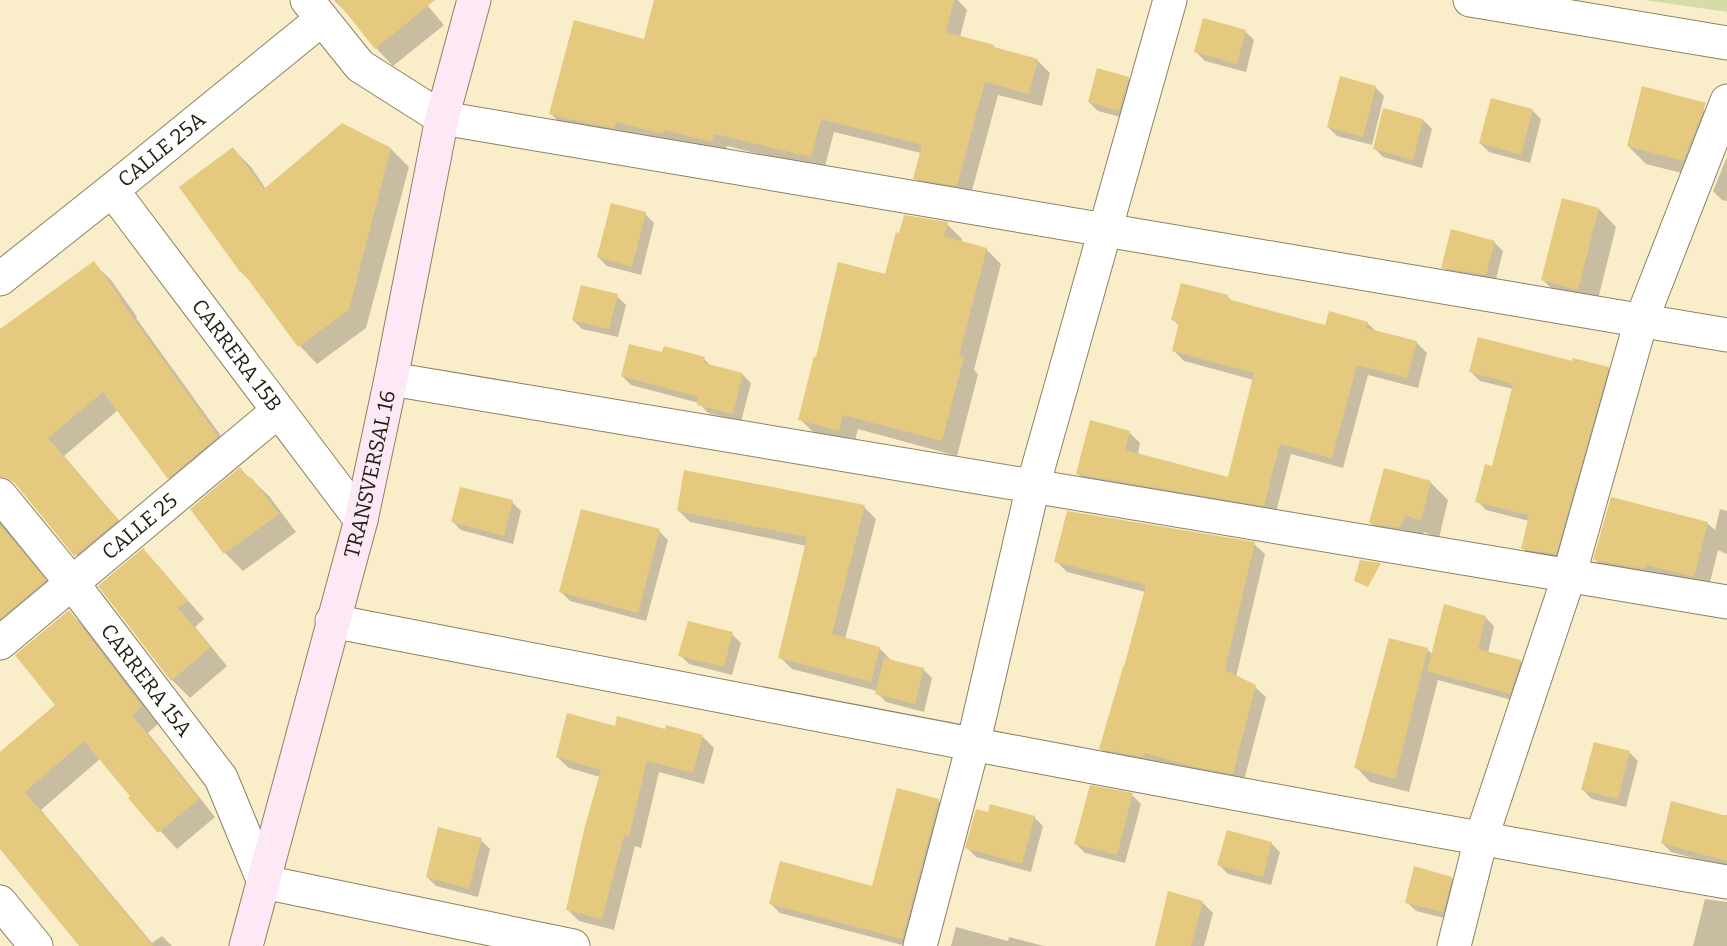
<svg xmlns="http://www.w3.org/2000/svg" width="1727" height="946" viewBox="0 0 1727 946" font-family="Bitter,serif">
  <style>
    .green { fill: #d5dba9 }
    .shadow { fill: #0003 }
    .building { fill: #e4c97e }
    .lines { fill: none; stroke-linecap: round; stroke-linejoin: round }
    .street-casing { stroke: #8d8161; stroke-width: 35 }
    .secondary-casing { stroke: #8d8161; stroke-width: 35 }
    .street { stroke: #fff; stroke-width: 33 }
    .secondary { stroke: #fde8f6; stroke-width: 33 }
    .labels { text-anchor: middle; stroke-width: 4.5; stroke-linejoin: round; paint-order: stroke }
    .street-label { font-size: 21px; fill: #221d10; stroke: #fdfbf4 }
  </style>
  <rect width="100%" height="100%" fill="#faedca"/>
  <path class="green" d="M1645,0h82v12z"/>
  <path class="shadow" d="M334,0h89l21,25 -51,41 -17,-18 -22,-28z
    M656,0h302l9,10 -7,27 33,9 4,4 40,10 13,13 -8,33 -44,-11 -28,103 -42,-7 -13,-13 6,-25 -87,-21 -10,38 -97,-24 -2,8 -161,-27 -13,-13 94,-73z
    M1245,31l9,9 -8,32 -41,-11 -9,-9z
    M1128,78l9,9 -9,32 -30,-8 -9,-9z
    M1375,87l9,9 -12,49 -35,-9 -9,-9z
    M1703,109l18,18 -20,51 -55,-14 -18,-18z
    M1532,110l9,9 -11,44 -41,-11 -9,-9z
    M1423,120l9,9 -10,39 -39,-11 -9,-9z
    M233,149l18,18 15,22 125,-40 18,18 -43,161 -49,36 -17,-18 -47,-62 -12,-12z
    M1727,157v44l-5,-1 -9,-9z
    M1599,209l17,18 -20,80 -36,-10 -18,-18z
    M645,214l9,9 -13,52 -34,-9 -9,-9z
    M947,224l15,15 -1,3 25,7 15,15 -27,106 4,4 -21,82 -99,-27 -4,16 -39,-11 -15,-15 86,-143z
    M1494,242l9,9 -8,32 -43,-7 -9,-9z
    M93,263l18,17 26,37 -1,1 98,136 -48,41 -17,-17 -51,-68 -54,46 70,82 -41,35 -17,-18 -76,-90v-126z
    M617,296l9,9 -8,32 -36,-8 -9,-9z
    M1227,296l7,7 93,24 40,-4 10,9 39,10 11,11 -9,35 -50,-13 -25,93 -52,-14 -16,62 -186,-31 -11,-11 51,-42 11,11 -2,11 91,25 25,-99 -70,-19 -11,-11 7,-24 -7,-6z
    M704,359l8,8 30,7 9,9 -10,39 -33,-9 -9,-10 -68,-18 -9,-9z
    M1573,363l35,5 9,9 -53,186 -32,-6 -9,-9 6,-27 -43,-11 -9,-9 16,-33 20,-79 -33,-8 -9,-9z
    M240,469l29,27 27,36 -53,39 -18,-18 -33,-44z
    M1430,482l18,18 -9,38 -15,-6 -7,13 -28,-4 -18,-18z
    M512,502l9,9 -8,33 -52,-14 -9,-9z
    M864,507l12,12 -31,120 34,9 13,13 31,8 9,9 -8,34 -38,-10 -9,-9v-2l-85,-22 -12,-12 27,-111 -117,-24 -12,-12z
    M1720,509l7,2v43l-9,-4 -10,40 -99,-16 -14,-15 112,-36 8,7z
    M0,521l62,78 -62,47z
    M659,531l9,9 -22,81 -76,-20 -9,-9z
    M1254,544l11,10 -29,123 19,10 11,10 -23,87 -131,-25 -11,-10 44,-157 -78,-20 -11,-11z
    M143,550l17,18 44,51 -9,8 32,39 -37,32 -18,-18 -72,-94z
    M69,612l17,17 72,95 -10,9 67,84 -38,32 -47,-51 2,-1 -32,-38 -59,51 111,133 10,-7 10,10h-90l-82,-99v-94l57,-48z
    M1485,617l9,9 -6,27 32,8 9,9 -10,32 -81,-22 -29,112 -39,-10 -14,-15 71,-118 6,6z
    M732,634l9,9 -9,32 -43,-11 -9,-9z
    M616,727l50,4 36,5 12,12 -10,36 -45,-12 -18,76 -6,-2 -21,84 -35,-9 -12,-12 33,-132 -31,-9 -12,-11z
    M1629,752l9,9 -12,46 -34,-8 -9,-9z
    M1132,795l9,9 -16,59 -40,-10 -9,-9z
    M939,801l9,9 -42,136 -126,-33 -9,-9 102,-16z
    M989,814l45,3 9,9 -12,46 -55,-15 -9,-9z
    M1725,815h2v55l-8,-5 -48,-13 -9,-9 62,-26z
    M481,840l9,9 -12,48 -42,-11 -9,-9z
    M1271,843l9,9 -9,33 -43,-11 -9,-9z
    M1451,878l9,9 -8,33 -36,-9 -9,-9z
    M1705,899l22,3v44h-34z
    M1202,902l11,11 -9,33h-47z
    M956,927l52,14 1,-4 35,9h-93z"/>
  <path class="building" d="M336,0h99l-60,49z
    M654,0h300l-8,32 48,13v2l44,12 -9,35 -44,-12 -28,104 -44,-7 9,-34 -101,-26 -10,38 -97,-23 -2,8 -48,-12 -1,4 -47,-12 -2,6 -33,-6 -32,-8 25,-94 70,19z
    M1203,18l43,12 -9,34 -43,-12z
    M1097,68l32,9 -10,34 -31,-9z
    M1340,76l36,10 -13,51 -36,-10z
    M1642,86l64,17 -23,58 -56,-15z
    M1491,98l42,11 -12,46 -42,-12z
    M1383,108l40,11 -10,41 -40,-11z
    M342,123l49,25 -42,162 -51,37 -56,-76 -2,1 -61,-85 54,-40 31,42z
    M1562,198l37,10 -21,82 -37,-10z
    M611,203l35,9 -14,55 -35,-10z
    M904,215l44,7 -4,14 43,12 -28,108 5,1 -22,84 -99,-26 -4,16 -41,-11 16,-64 2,1 22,-95 47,12 11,-42 3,1z
    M1451,229l44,12 -9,34 -45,-7z
    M94,261l27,38 -1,1 98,136 -50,43 -65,-87 -55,46 70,82 -44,36 -59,-73 -8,-5 -7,-1v-148z
    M1181,283l47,12 -1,4 98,26 4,-14 39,11 -2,6 51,13 -10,37 -50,-13 -25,93 -52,-14 -16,62 -188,-32 14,-54 40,11 -5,19 103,27 26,-104 -82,-22 7,-29 -8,-2z
    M581,285l37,9 -9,35 -37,-9z
    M1478,337l94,24 1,-3 36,9 -53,187 -35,-5 8,-34 -54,-13 10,-38 7,2 21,-82 -44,-12z
    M629,344l33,8 2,-6 41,11 -1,6 39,10 -10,41 -36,-9 2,-8 -78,-21z
    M240,467l9,12 2,-2 28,37 -55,40 -34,-45z
    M1384,468l47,13 -10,40 -15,-6 -7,13 -30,-5z
    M684,470l181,35 -33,129 48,13 -9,35 -93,-24 29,-121 -130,-26z
    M460,487l53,13 -9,36 -53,-14z
    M1611,497l97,25 -14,55 -48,-12 -1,4 -52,-9z
    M581,509l79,20 -22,84 -79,-21z
    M1067,511l188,31 -30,128 31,15 -23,89 -38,-7 -51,-14 -1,4 -44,-8 24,-82h1l22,-82 -92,-23z
    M0,525l46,55 -46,39z
    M143,548l45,53 -10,7 33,39 -40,34 -73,-95z
    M1360,560l21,3 -13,24 -14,-6z
    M1444,604l42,12 -8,33 43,11 -11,34 -83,-23z
    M69,610l73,96 -10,9 67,84 -41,34 -30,-35 2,-2 -46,-55 -59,51 128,154h-74l-79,-97v-97l55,-47 -40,-50z
    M688,621l45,11 -9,35 -46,-11z
    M1389,638l39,10 -33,131 -41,-11z
    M884,658l40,10 -9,36 -40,-10z
    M567,713l48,13 2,-10 48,13 1,-4 37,10 -10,38 -46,-12 -18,76 -5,-1 -22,83 -36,-9 19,-84 16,-56 -45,-13z
    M1594,742l36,9 -12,48 -37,-9z
    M1090,785l43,8 -16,62 -43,-11z
    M897,788l42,11 -37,140 -133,-35 11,-43 92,25z
    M1671,801l56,15v45l-66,-18z
    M990,804l45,12 -13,48 -57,-16 11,-39 12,3z
    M438,827l44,11 -13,51 -43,-12z
    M1227,830l45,12 -9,35 -46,-12z
    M1414,866l38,11 -9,35 -38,-9z
    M1168,891l35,10 -12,45h-36z"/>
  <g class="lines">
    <defs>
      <g id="street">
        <path d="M307,0l53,66 82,52 1285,217"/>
        <path d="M1470,0l257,43"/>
        <path id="s1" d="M112,190l249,330"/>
        <path id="s2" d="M0,279l112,-89 210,-171"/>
        <path d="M391,379l1336,223"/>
        <path id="s3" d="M0,495l72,88 149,195 43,104 309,64"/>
        <path d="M332,621c465,90 929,180 1395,261"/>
        <path id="s4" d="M0,643l278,-232"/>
        <path d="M0,902l36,44"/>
        <path d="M920,946l53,-201 60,-259 137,-486"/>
        <path d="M1454,946l27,-107 88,-263 72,-255 86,-220"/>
      </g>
      <g id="secondary">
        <path id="s5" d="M246,946l115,-426 30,-141 51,-261 32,-118"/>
      </g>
    </defs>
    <use href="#street" class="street-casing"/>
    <use href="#secondary" class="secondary-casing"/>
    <use href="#street" class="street"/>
    <use href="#secondary" class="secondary"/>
  </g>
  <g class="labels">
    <g class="street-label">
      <text dy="7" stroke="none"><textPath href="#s2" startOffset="207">CALLE 25A</textPath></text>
      <text dy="7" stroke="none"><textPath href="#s1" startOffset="207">CARRERA 15B</textPath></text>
      <text dy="7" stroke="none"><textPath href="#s5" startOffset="488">TRANSVERSAL 16</textPath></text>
      <text dy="7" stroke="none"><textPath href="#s4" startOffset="182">CALLE 25</textPath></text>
      <text dy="7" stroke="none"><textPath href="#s3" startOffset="236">CARRERA 15A</textPath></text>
    </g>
  </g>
</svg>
